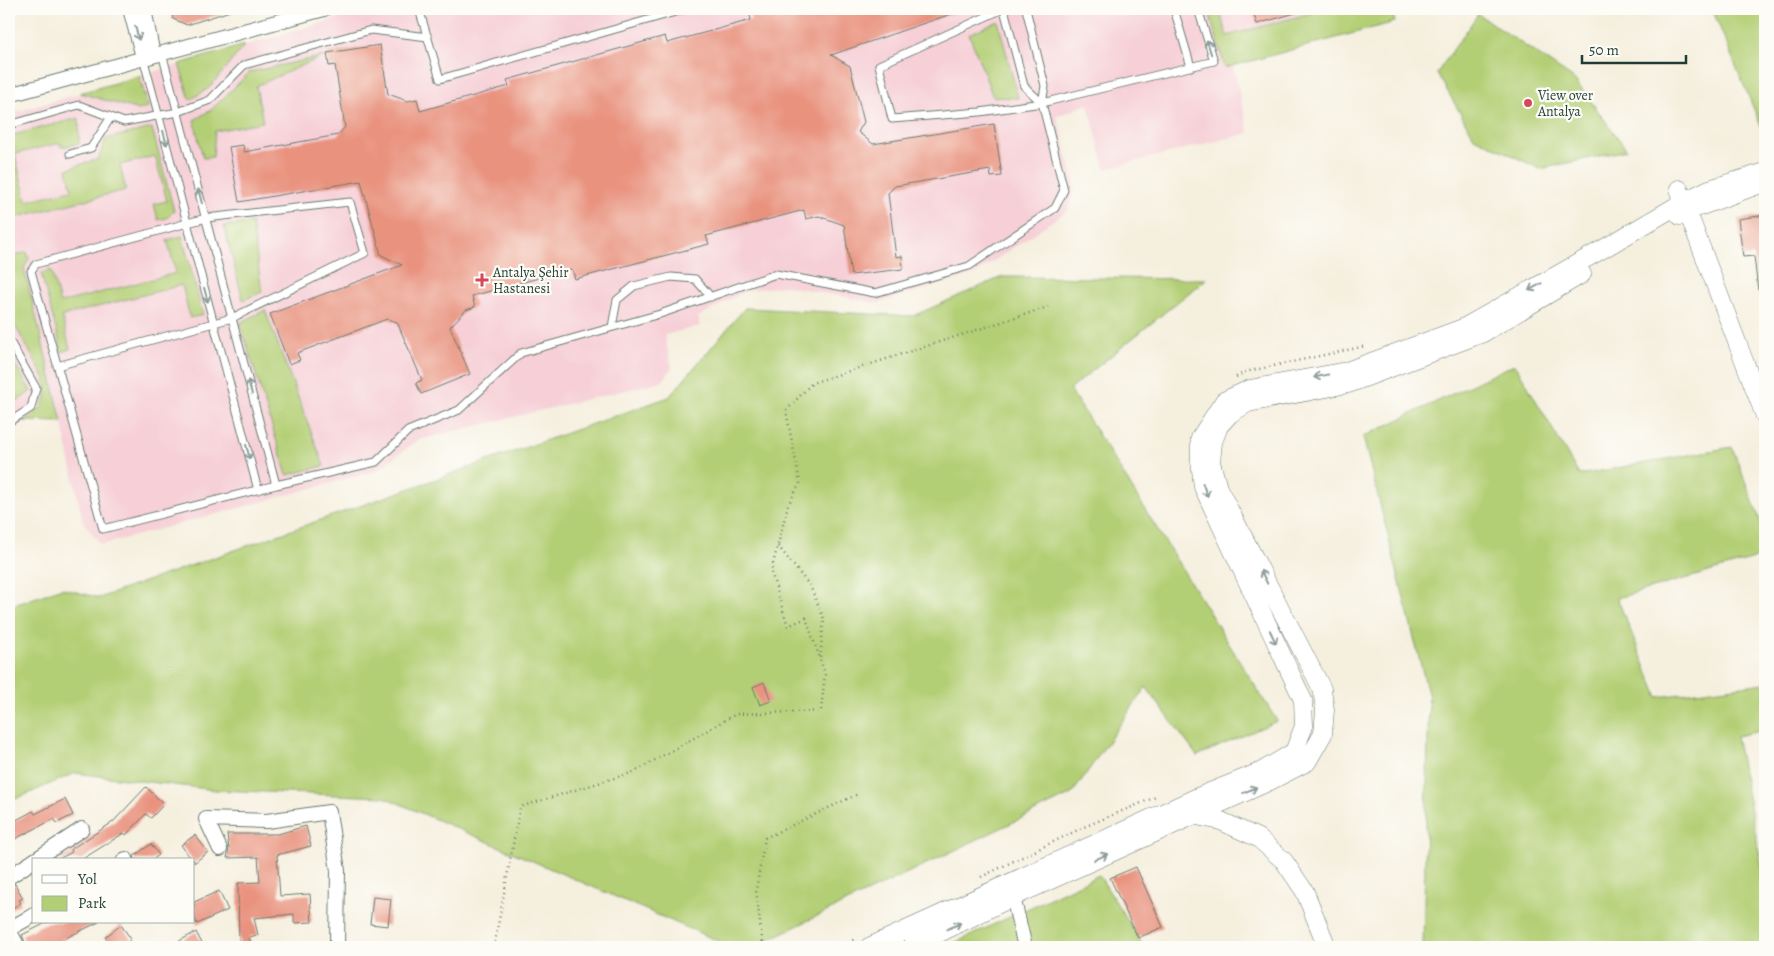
<svg xmlns="http://www.w3.org/2000/svg" width="1774" height="956" viewBox="0 0 1774 956" font-family="Alegreya,serif">
  <style>
    .built { fill: #f6cfd7 }
    .green { fill: #b3cf75; stroke: #698654 }
    .building { fill: #e9937f }
    .lines { fill: none; stroke-linecap: round; stroke-linejoin: round }
    .service-casing { stroke: #6a7b70; stroke-width: 9 }
    .minor-casing { stroke: #6a7b70; stroke-width: 16 }
    .tertiary-casing { stroke: #6a7b70; stroke-width: 19 }
    .path { stroke: #6a7b70; stroke-width: 2.5; stroke-dasharray: 1 4; stroke-linecap: butt }
    .service { stroke: #fff; stroke-width: 7 }
    .minor { stroke: #fff; stroke-width: 14 }
    .tertiary { stroke: #fff; stroke-width: 18 }
    .oneway { stroke: #8f9e9a }
    .poi-dot { fill: #d1495b; stroke: #fdfcf7; stroke-width: 2 }
    .labels { text-anchor: middle; stroke-width: 4.5; stroke-linejoin: round; paint-order: stroke }
    .poi-label { font-size: 14px; fill: #1f3d34; stroke: #fdfcf7; text-anchor: start }
  </style>
  <rect width="100%" height="100%" fill="#fdfcf7"/>
  <filter id="ink" filterUnits="userSpaceOnUse"><feTurbulence type="fractalNoise" baseFrequency=".02" numOctaves="2"/><feDisplacementMap in="SourceGraphic" scale="10" xChannelSelector="R" yChannelSelector="G"/><feConvolveMatrix kernelMatrix="1 2 1 2 8 2 1 2 1" color-interpolation-filters="sRGB"/></filter>
  <filter id="wash" filterUnits="userSpaceOnUse"><feTurbulence type="fractalNoise" baseFrequency=".0096" numOctaves="4" result="noise"/><feDisplacementMap in="SourceGraphic" scale="20" xChannelSelector="R" yChannelSelector="G"/><feGaussianBlur stdDeviation="1.12" result="paint"/><feColorMatrix in="noise" values="0 0 0 0 0 0 0 0 0 0 0 0 0 0 0 0 0 1.4 0 .05"/><feComposite in="paint" operator="in"/></filter>
  <g filter="url(#wash)">
    <rect width="100%" height="100%" fill="#f5efde"/>
    <path class="built" d="M370,9h1022l3,13 -162,44 16,67 -144,36 -17,-65 -31,12 18,70 -7,24 -93,64 -97,29 -91,-17 -41,4 -48,27 2,9 -36,9 8,32 -9,14 -245,59 -42,31 -275,74 -18,-23 -21,-100 -38,-1 -15,11v-318z"/>
    <path class="green" d="M1208,9h11l8,27 98,-27h67l3,13 -170,46z
      M1712,9h53v116l-4,1z
      M1478,14l96,65 53,71 -87,19 -66,-32 -37,-64z
      M998,21l20,77 -25,-1 -24,-63z
      M245,45l-36,43 -19,12 -11,-36z
      M324,56l-68,30 7,36 -48,9 -2,26 -10,1 -9,-38 17,-10 39,-38z
      M139,76l9,31 -9,3 -59,-17z
      M79,118v26l-18,3 -1,-4 -45,11 11,47 46,-11 -5,-21 31,-10 8,-20 46,-11 22,83 -7,7 -9,2 -4,-16 13,-3 -12,-45 -35,9 6,25 -117,29v-83z
      M252,223l10,69 -19,8 -19,-74z
      M182,236l21,79 -13,3 -8,-33 -120,31 8,33 -8,3 -21,-79 10,-3 9,33 116,-30 -9,-33z
      M27,252l2,7 -5,9 38,154 -38,-1 17,-13 6,-14 -2,-15 -36,-64v-58z
      M1002,277l204,2 -136,110 207,332 -80,35 -51,-69 -74,107 -319,153h-21l-348,-150 -168,-7 -141,-17 -66,29v-195l53,-19 37,10 570,-201 76,-89 168,8z
      M265,310l59,156 -37,9 -47,-152z
      M9,354l22,37 -13,10 -9,-15z
      M1515,364l64,111 153,-28 33,86v23l-148,42 41,99 107,-14v47l-29,6 29,145v66h-342l6,-250 -66,-260z
      M1099,875l45,72h-198z"/>
    <g id="blocks">
      <path class="building" d="M171,9h59v2l-43,14 -14,-6z
        M757,9h203v2l-129,44 19,11 14,56 -6,10 15,12 121,-20 8,52 -11,1 -1,-7 -95,16 -7,7 8,64 6,-1 1,13 -52,6 -7,-50 -25,-9 -13,3 -2,-9 -98,26 3,8 -134,35 -3,-10 -100,27 3,11 -9,3 -16,17 20,47 -49,20 -5,-11 6,-3 -25,-58 -10,-3 -90,34 3,7 -11,4 -19,-50 132,-49 -21,-10 -20,-74 -122,21 -10,-55 14,-2 1,7 94,-17 7,-8 -10,-62 -6,1 -2,-13 53,-8 8,49 20,7 9,-2 3,12 89,-25 -2,-6 158,-44 2,7 84,-23 -2,-9z
        M1252,9h47v3l-42,12z
        M1765,215v75h-7l-4,-34 -11,1 -5,-38z
        M764,682l7,19 -11,4 -7,-18z
        M146,787l18,17 -13,14 -5,-4 -20,21 -2,-2 -43,27h-24l15,-8 -1,-3 42,-27z
        M65,799l8,16 -16,8 -3,-4 -41,21 -4,-8v-8l24,-13 2,3z
        M306,826l5,20 -34,9 3,41 30,-2 2,28 -18,1v-9l-40,4 4,17 -9,2 3,10h-13l-1,-64 22,-1 -2,-25 -31,1 2,-9 -2,-15h51z
        M195,835l13,17 -14,11v-3h-2l-11,-15z
        M151,844l8,11 -7,5h-17l-1,-4z
        M1136,867l27,60 -25,11 -28,-60z
        M15,884l8,14 -4,2 2,3 -12,7v-24z
        M219,891l9,19 -31,14 -3,-8v-14z
        M373,897l18,2 -3,27 -18,-2z
        M48,922h51l-52,25h-20l-5,-12z
        M121,925l10,14 -10,8h-9l-7,-10z
        M196,932l8,15h-36z"/>
    </g>
  </g>
  <g filter="url(#ink)">
    <use href="#blocks" fill-opacity="0" stroke="#6a7b70" stroke-width="1"/>
    <g class="lines">
      <defs>
        <path id="service" d="M419,9l21,70 246,-70
          M1003,9l-124,56 13,54 88,-7 62,-9 172,-42 -16,-52
          M1004,9l20,77 18,17
          M1174,9l17,58
          M162,53l114,432
          M143,57l115,433
          M9,125l70,-20 45,17 54,-10 32,-12 34,-35 127,-35 57,7
          M70,154l21,-6 20,-31
          M612,327l5,-27 17,-14 37,-9 24,2 16,18
          M9,340l27,48 -5,20 -22,14
          M57,366l175,-48 133,-65 -15,-51 -144,16 -170,46 -5,7 72,258 173,-44 100,-23 32,-31 51,-21 62,-57 139,-39 116,-40 99,19 94,-27 86,-58 9,-18 -22,-87 3,-17 -19,-77"/>
        <path id="minor" d="M130,9l13,48
          M144,9l9,46
          M9,95l315,-86
          M220,849l-14,-30 61,2 62,-9 9,59 -1,76
          M124,860l2,-1
          M9,877l73,-48
          M1013,897l12,50
          M9,929l25,-14
          M9,930l9,17"/>
        <path id="tertiary" d="M1679,189l86,227
          M1680,216l8,-5 67,-25 10,-2
          M1192,815l29,6 37,17 26,23 21,31 22,55
          M869,947l331,-151 62,-25 32,-19 10,-26 -1,-26 -100,-213 -3,-26v-23l24,-37 26,-12 97,-18 116,-43 140,-79 82,-48 24,-12 56,-17
          M911,947l102,-50 257,-116 37,-19 16,-28 2,-24 -3,-21 -104,-201 -7,-26 2,-20 6,-16 11,-12 18,-11 100,-19 135,-51 99,-59"/>
      </defs>
      <use href="#service" class="service-casing"/>
      <use href="#minor" class="minor-casing"/>
      <use href="#tertiary" class="tertiary-casing"/>
      <path class="path" d="M1236,377l9,-5 121,-26
        M778,546l32,40 14,33 -4,39
        M981,877l103,-50 74,-31
        M494,947l26,-140 114,-35 102,-58 85,-3 4,-37 -19,-56 -18,8 -17,-54 17,-67 12,-22 -14,-72 26,-28 236,-76
        M763,947l-7,-57 9,-52 93,-44
        M839,947l16,-8"/>
      <use href="#service" class="service"/>
      <use href="#minor" class="minor"/>
      <use href="#tertiary" class="tertiary"/>
    </g>
    <defs><path id="oneway-shaft" d="M-6 0H5M1.5-3L5.5 0L1.5 3" fill="none" stroke-width="1.6" stroke-linecap="round" stroke-linejoin="round" transform="scale(1.25)"/></defs>
    <g class="oneway">
      <use href="#oneway-shaft" transform="translate(137 33) rotate(75)"/>
      <use href="#oneway-shaft" transform="translate(1209 47) rotate(-107)"/>
      <use href="#oneway-shaft" transform="translate(165 138) rotate(75)"/>
      <use href="#oneway-shaft" transform="translate(200 196) rotate(-105)"/>
      <use href="#oneway-shaft" transform="translate(1535 287) rotate(151)"/>
      <use href="#oneway-shaft" transform="translate(206 295) rotate(75)"/>
      <use href="#oneway-shaft" transform="translate(1321 376) rotate(169)"/>
      <use href="#oneway-shaft" transform="translate(250 387) rotate(-105)"/>
      <use href="#oneway-shaft" transform="translate(248 452) rotate(75)"/>
      <use href="#oneway-shaft" transform="translate(1205 490) rotate(71)"/>
      <use href="#oneway-shaft" transform="translate(1264 577) rotate(-117)"/>
      <use href="#oneway-shaft" transform="translate(1273 637) rotate(65)"/>
      <use href="#oneway-shaft" transform="translate(1250 790) rotate(-24)"/>
      <use href="#oneway-shaft" transform="translate(1101 857) rotate(-25)"/>
      <use href="#oneway-shaft" transform="translate(954 926) rotate(-26)"/>
    </g>
  </g>
  <g class="poi-dot">
    <circle cx="1528" cy="103" r="5"/>
    <path d="M479.5 272.5h5v5h5v5h-5v5h-5v-5h-5v-5h5z"/>
  </g>
  <g class="labels">
    <g class="poi-label">
      <text x="1538" y="100">View over<tspan x="1538" dy="16">Antalya</tspan></text>
      <text x="493" y="277">Antalya Şehir<tspan x="493" dy="16">Hastanesi</tspan></text>
    </g>
  </g>
  <rect width="1774" height="956" fill="none" stroke="#fdfcf7" stroke-width="30"/>
  <rect x="32" y="858" width="162" height="65" fill="#fdfcf7" stroke="#a4b0a9"/>
  <rect x="42" y="875" width="25" height="8" fill="#ffffff" stroke="#a4b0a9"/>
  <text x="78" y="884" font-size="15" fill="#1f3d34">Yol</text>
  <rect x="42" y="896" width="25" height="15" fill="#b3cf75" stroke="#a4b0a9"/>
  <text x="78" y="908" font-size="15" fill="#1f3d34">Park</text>
  <path d="M1582 55v8h104v-8" fill="none" stroke="#1f3d34" stroke-width="2.5"/>
  <text x="1589" y="55" font-size="15" fill="#1f3d34" stroke="#fdfcf7" stroke-width="4" paint-order="stroke">50 m</text>
</svg>
